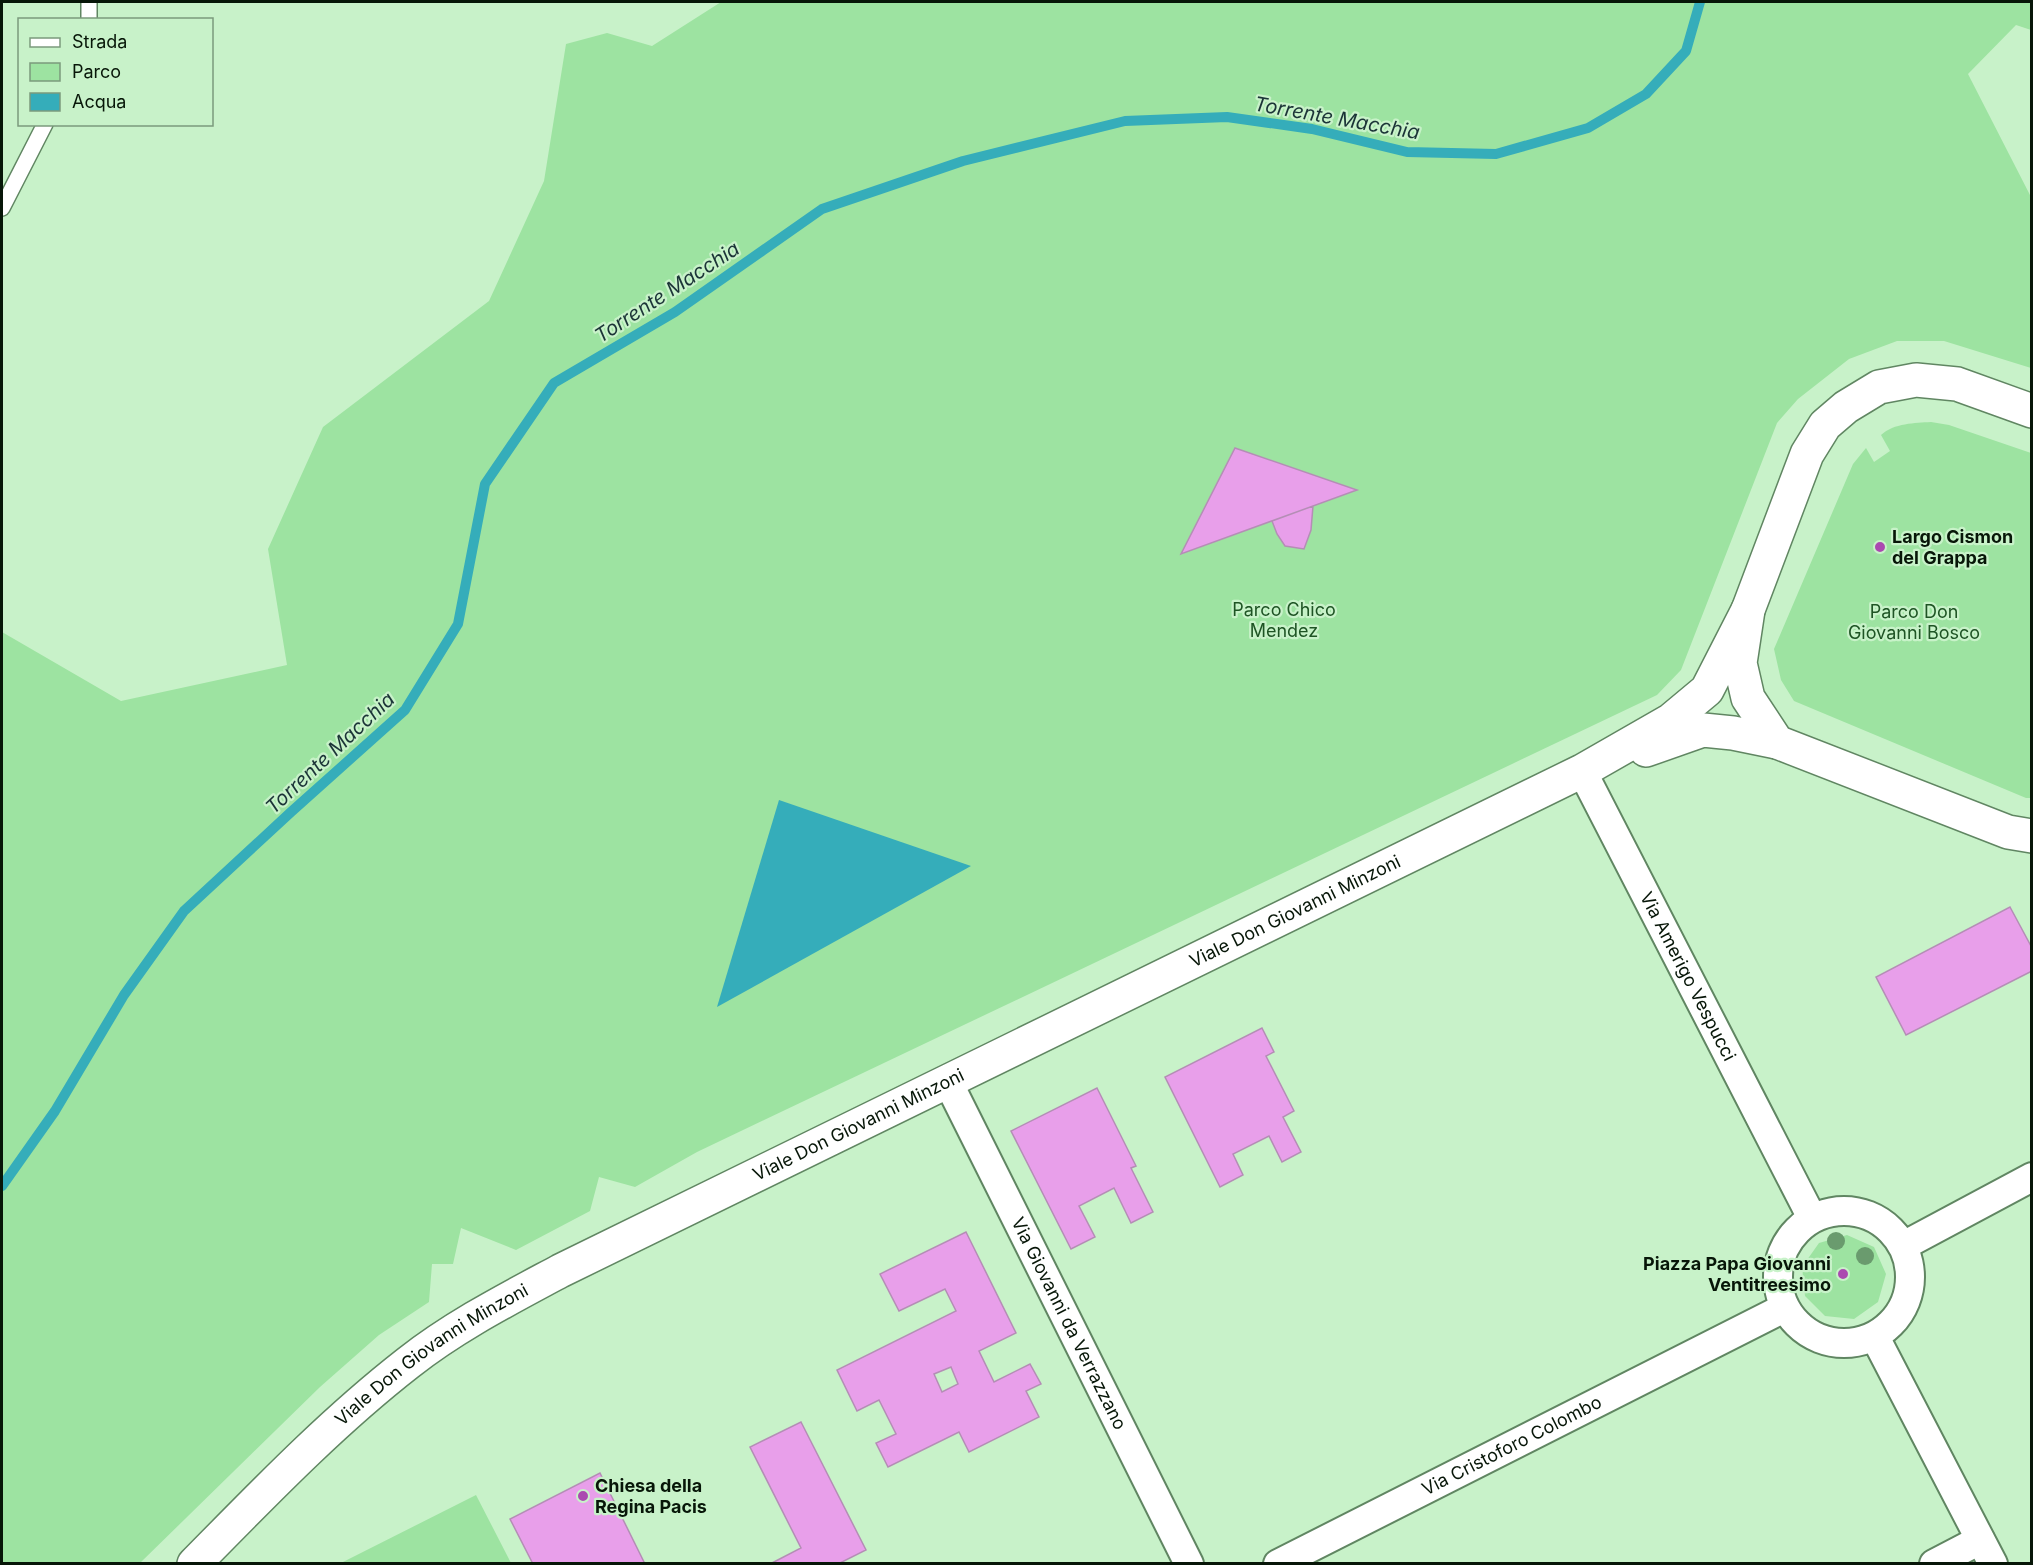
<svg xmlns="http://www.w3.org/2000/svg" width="2033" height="1565" viewBox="0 0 2033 1565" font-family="Inter,sans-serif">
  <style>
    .green { fill: #9de3a1 }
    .water { fill: #35adba }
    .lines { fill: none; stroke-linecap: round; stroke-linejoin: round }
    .stream { stroke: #35adba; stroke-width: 10 }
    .building { fill: #e89fea; stroke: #b48eb5; stroke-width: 1.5; fill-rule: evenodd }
    .lane-casing { stroke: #608662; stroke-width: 18 }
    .street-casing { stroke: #608662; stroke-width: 32 }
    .secondary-casing { stroke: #608662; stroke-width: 36 }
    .lane { stroke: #fff; stroke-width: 15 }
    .street { stroke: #fff; stroke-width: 28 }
    .secondary { stroke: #fff; stroke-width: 33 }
    .tree { fill: #6a9b6e }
    .poi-dot { fill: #ab49b0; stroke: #c8f2c9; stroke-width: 2 }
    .labels { text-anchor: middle; stroke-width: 4.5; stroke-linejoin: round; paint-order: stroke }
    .poi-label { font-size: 18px; font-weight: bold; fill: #071608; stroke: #c8f2c9; text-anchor: start }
    .park-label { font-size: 18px; fill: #1e5424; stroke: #c8f2c9 }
    .street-label { font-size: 18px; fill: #071608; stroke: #c8f2c9 }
    .water-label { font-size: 20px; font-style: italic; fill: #1b3437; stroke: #c8f2c9 }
  </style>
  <rect width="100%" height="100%" fill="#c8f2c9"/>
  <path class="green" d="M721,2h1310v28l-15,-5 -48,49 63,123v171l-87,-27h-47l-48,18 -51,40 -21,24 -96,247 -24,25 -960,457 -62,35 -36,-10 -9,34 -74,39 -55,-22 -8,36h-21l-3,38 -50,33 -59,52 -180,176h-138v-931l119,69 166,-36 -19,-116 55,-122 166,-126 55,-120 22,-137 41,-11 45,13z
    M1931,422l18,3 82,28v345h-5l-232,-97 -13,-21 -7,-31 79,-185 13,-16 8,14 16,-11 -9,-16c13,-12 34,-12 50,-13z
    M1847,1235l27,12 12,27 -8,28 -24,17 -29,-3 -20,-20 -3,-29 17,-24z
    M476,1495l35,68h-170z"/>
  <path class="water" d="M779,800l192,66 -254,141z"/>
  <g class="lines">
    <path class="stream" d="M2,1186l53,-75 69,-116 60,-84 107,-99 114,-102 53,-86 27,-140 69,-101 121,-71 147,-103 141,-48 162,-40 102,-4 85,12 95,23 89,2 92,-26 58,-34 40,-43 14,-49"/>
  </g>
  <path class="building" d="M1235,448l122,42 -176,64z
    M1313,506l-2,24 -7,19 -19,-3 -8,-12 -5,-13z
    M2010,907l22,41v23l-126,64 -30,-58z
    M1262,1028l12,24 -8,4 28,55 -11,6 18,35 -19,10 -13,-26 -36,18 10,21 -23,12 -55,-110z
    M1097,1088l39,78 -5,2 22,44 -22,11 -17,-35 -35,18 16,31 -24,12 -60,-118z
    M966,1232l50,101 -37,18 15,31 36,-18 11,20 -15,7 13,26 -70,35 -10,-20 -71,35 -12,-24 20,-9 -17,-34 -22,11 -20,-41 119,-59 -11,-22 -46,22 -19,-37zM951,1367l7,17 -16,8 -8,-18z
    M801,1422l65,128 -28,14h-68l31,-16 -51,-101z
    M600,1473l45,91h-112l-23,-45z"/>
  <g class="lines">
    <defs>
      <path id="lane" d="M89,2v18
        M2,208l43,-84"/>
      <g id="street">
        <path id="s1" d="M1582,771l230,447"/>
        <path id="s2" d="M948,1082l241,482"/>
        <circle cx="1844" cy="1277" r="66"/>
        <path d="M1903,1246l129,-69"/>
        <path d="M1875,1337l118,227"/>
        <path id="s3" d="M1278,1564l506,-256"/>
        <path d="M1934,1564l46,-24"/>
      </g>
      <g id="secondary">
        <path d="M2032,411l-75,-27 -41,-4 -37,7 -33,20 -21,18 -18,29 -59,156 -8,53 8,35 29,44 231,90 24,4"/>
        <path d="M1646,750l57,-20 30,3 44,9"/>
        <path id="s4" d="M194,1564c68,-69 137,-141 214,-201 47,-37 100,-64 152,-92l1022,-500 89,-51 36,-30 41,-80"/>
      </g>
    </defs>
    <use href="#lane" class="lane-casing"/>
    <use href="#street" class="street-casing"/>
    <use href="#secondary" class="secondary-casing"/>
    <use href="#lane" class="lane"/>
    <use href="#street" class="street"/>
    <use href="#secondary" class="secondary"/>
  </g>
  <g class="tree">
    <circle cx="1836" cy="1241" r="9"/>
    <circle cx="1865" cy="1256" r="9"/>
  </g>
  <g class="poi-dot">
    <circle cx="1880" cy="547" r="6"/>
    <circle cx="1843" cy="1274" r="6"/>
    <circle cx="583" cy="1496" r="6"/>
  </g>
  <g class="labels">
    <g class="poi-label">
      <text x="1892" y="543">Largo Cismon<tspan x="1892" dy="21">del Grappa</tspan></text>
      <text x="1831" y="1270" text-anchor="end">Piazza Papa Giovanni<tspan x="1831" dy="21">Ventitreesimo</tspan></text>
      <text x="595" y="1492">Chiesa della<tspan x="595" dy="21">Regina Pacis</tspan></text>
    </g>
    <g class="park-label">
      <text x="1284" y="616">Parco Chico<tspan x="1284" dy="21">Mendez</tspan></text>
      <text x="1914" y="618">Parco Don<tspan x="1914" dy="21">Giovanni Bosco</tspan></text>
    </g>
    <g class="street-label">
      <text dy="6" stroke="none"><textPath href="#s4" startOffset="1290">Viale Don Giovanni Minzoni</textPath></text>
      <text dy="6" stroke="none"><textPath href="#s1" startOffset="231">Via Amerigo Vespucci</textPath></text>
      <text dy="6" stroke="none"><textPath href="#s4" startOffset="804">Viale Don Giovanni Minzoni</textPath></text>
      <text dy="6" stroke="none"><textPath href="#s2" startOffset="270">Via Giovanni da Verrazzano</textPath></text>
      <text dy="6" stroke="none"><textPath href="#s4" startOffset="318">Viale Don Giovanni Minzoni</textPath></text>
      <text dy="6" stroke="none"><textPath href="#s3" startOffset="262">Via Cristoforo Colombo</textPath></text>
    </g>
    <g class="water-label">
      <text transform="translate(1337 118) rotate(10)" y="7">Torrente Macchia</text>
      <text transform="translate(667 292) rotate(-33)" y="7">Torrente Macchia</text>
      <text transform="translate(330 753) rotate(-43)" y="7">Torrente Macchia</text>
    </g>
  </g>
  <rect width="2033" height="1565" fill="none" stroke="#071608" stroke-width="6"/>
  <rect x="18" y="18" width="195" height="108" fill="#c8f2c9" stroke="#7b9a7c" stroke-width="1.5"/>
  <rect x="30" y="38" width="30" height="9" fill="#ffffff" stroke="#7b9a7c" stroke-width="1.5"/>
  <text x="72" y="48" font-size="18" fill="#071608">Strada</text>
  <rect x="30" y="63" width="30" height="18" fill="#9de3a1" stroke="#7b9a7c" stroke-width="1.5"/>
  <text x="72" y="78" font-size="18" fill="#071608">Parco</text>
  <rect x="30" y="93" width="30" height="18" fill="#35adba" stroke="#7b9a7c" stroke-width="1.5"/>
  <text x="72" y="108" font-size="18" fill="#071608">Acqua</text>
</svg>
